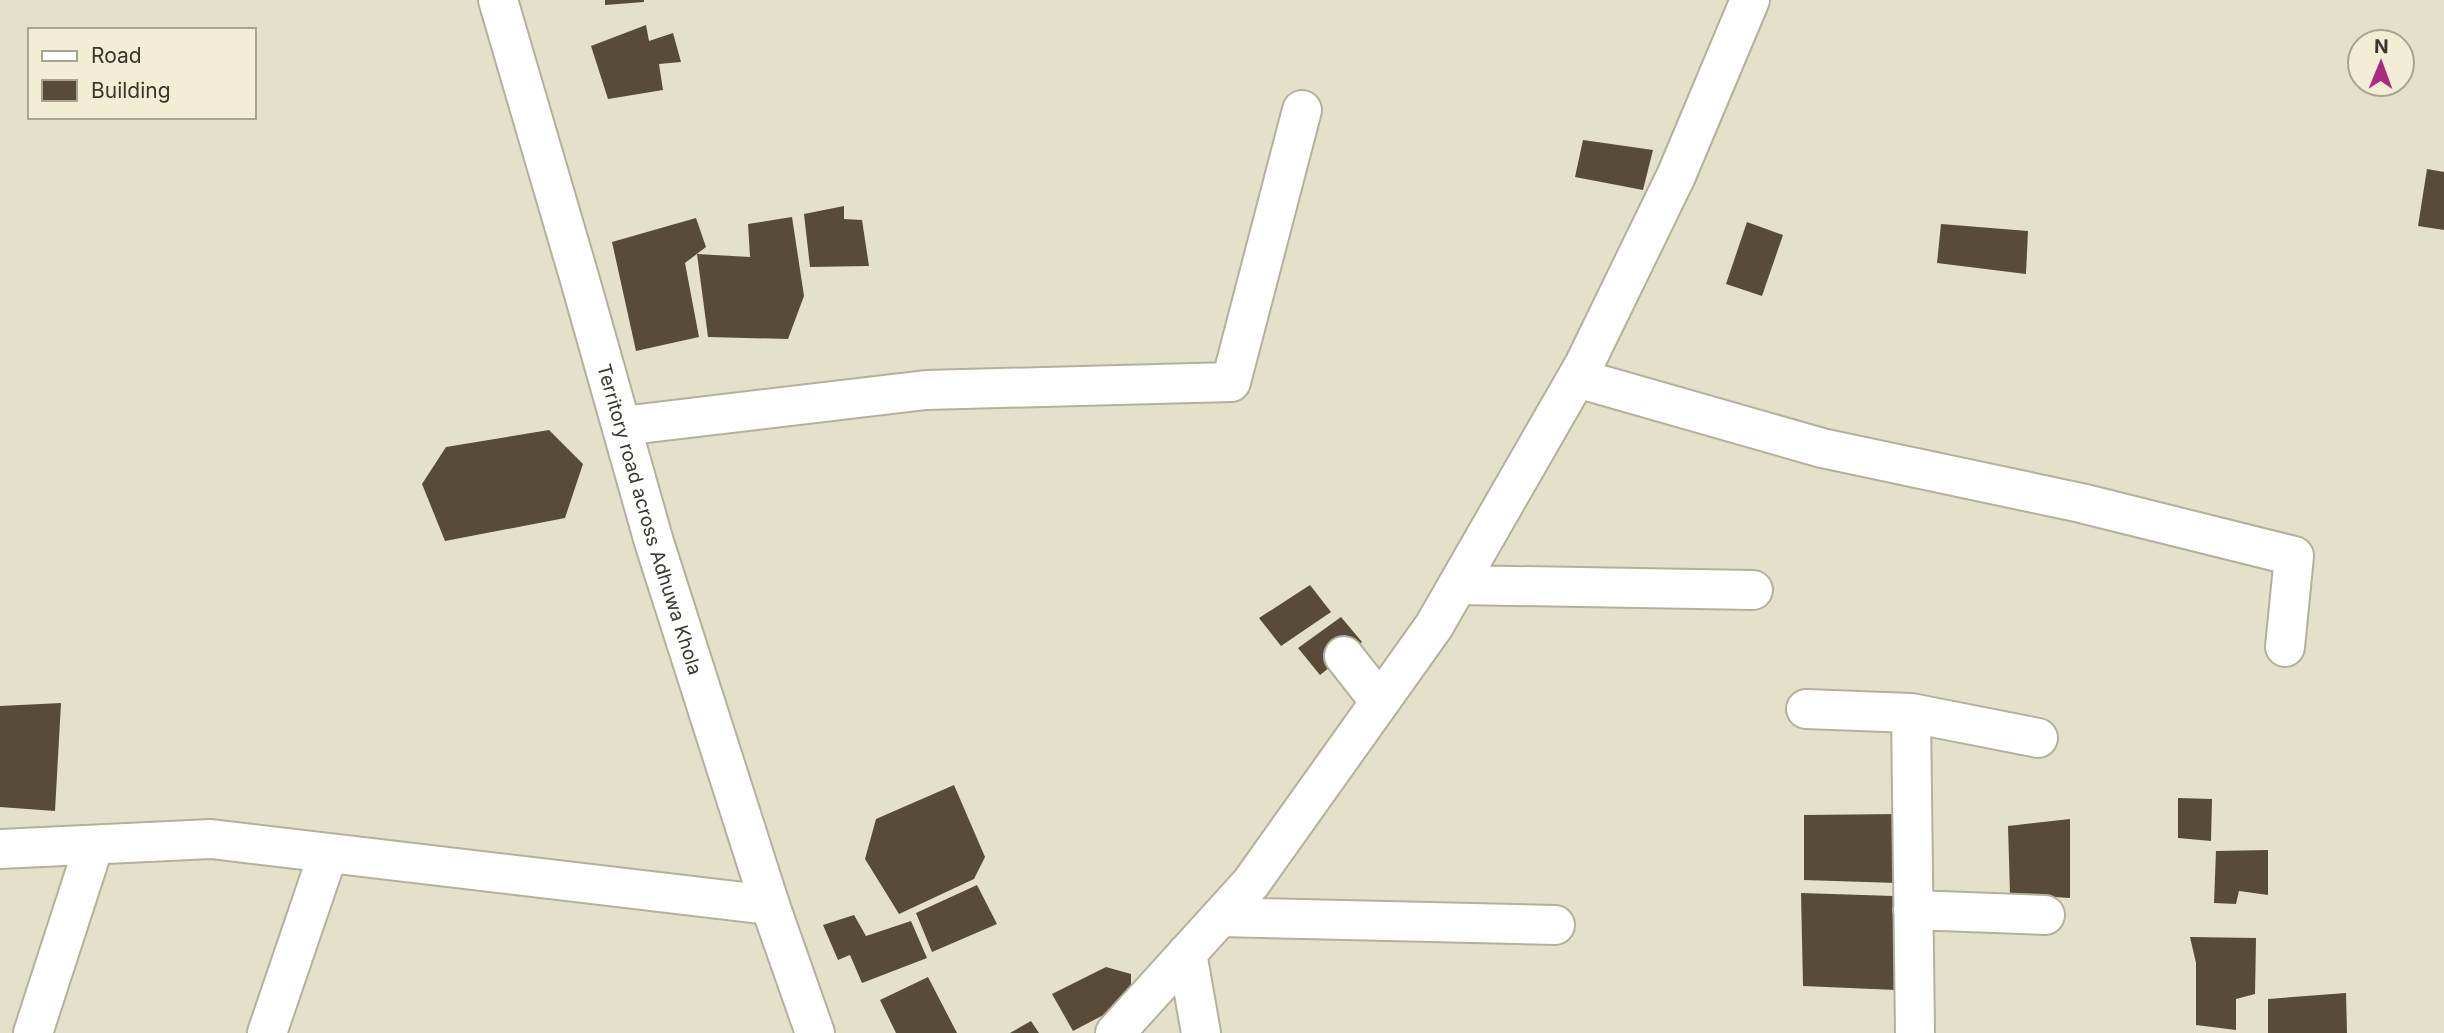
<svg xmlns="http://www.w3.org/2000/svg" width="2444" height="1033" viewBox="0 0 2444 1033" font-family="Inter,sans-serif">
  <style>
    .building { fill: #584b3a }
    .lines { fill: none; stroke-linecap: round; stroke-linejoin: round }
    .street-casing { stroke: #b5b099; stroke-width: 42 }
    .secondary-casing { stroke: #b5b099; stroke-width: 42 }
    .street { stroke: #fff; stroke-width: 38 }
    .secondary { stroke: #fff; stroke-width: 38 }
    .labels { text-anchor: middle; stroke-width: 7; stroke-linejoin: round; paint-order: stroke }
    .street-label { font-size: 19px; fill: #38362d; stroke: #f3edd6 }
  </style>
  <rect width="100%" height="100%" fill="#e5e0c9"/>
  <path class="building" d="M605,0h39v2l-39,3z
    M646,25l3,16 24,-8 8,29 -22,2 4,26 -55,9 -17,-53z
    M1583,140l70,10 -10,40 -68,-13z
    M2427,169l17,3v58l-26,-4z
    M844,206v13l18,1 7,46 -59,1 -6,-53z
    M792,217l12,79 -16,43 -80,-2 -11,-83 53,3 -2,-33z
    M696,218l10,29 -21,16 14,74 -63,14 -24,-109z
    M1747,222l36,13 -21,61 -36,-12z
    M1941,224l87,7 -2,43 -89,-11z
    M549,430l34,34 -18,54 -120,23 -23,-57 24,-37z
    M1310,585l21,27 -50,34 -22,-28z
    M1341,617l21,25 -42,33 -22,-27z
    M61,703l-6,108 -55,-4v-101z
    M954,785l31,72 -11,22 -75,35 -34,-55 11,-40z
    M2178,798l34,1 -1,42 -33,-3z
    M1899,814l-2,69 -93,-3v-65z
    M2070,819v79l-60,-4 -2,-68z
    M2268,850v45l-29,-4 -3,13 -22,-1 2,-52z
    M977,885l20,39 -65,28 -16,-39z
    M1801,893l93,3 2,94 -93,-4z
    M854,915l12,21 45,-15 16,37 -65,25 -12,-28 -12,5 -15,-35z
    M2190,937l66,1 -1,56 -19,5v31l-40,-5v-62z
    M1106,967l25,7v29l-20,8 -38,20 -21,-37z
    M928,977l29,56h-61l-16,-33z
    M2346,993l1,40h-79v-34z
    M1031,1021l8,12h-29z"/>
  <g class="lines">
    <defs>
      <path id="street" d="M1577,378l245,70 259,55 213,53 -9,91
        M622,426l304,-36 305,-8 71,-272
        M1458,585l295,5
        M1344,656l36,46
        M1806,709l105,4 4,320
        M1911,713l127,25
        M0,849l211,-10 559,66
        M1913,910l132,5
        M1220,917l335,8
        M1187,953l14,80
        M33,1033l61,-188
        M267,1033l61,-179
        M1115,1033l136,-150 183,-257 150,-261 92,-189 74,-176"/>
      <g id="secondary">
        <path id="s1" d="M498,0l82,280 74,262 116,363 45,128"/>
      </g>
    </defs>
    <use href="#street" class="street-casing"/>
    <use href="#secondary" class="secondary-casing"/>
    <use href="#street" class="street"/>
    <use href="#secondary" class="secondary"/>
  </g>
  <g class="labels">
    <g class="street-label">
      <text dy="7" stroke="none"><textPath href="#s1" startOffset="541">Territory road across Adhuwa Khola</textPath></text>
    </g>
  </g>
  <rect x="28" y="28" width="228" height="91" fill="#f3edd6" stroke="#a8a492" stroke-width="2"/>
  <rect x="42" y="51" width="35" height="10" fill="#ffffff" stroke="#a8a492" stroke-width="2"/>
  <text x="91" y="63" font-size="21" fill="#38362d">Road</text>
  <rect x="42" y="80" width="35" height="21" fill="#584b3a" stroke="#a8a492" stroke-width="2"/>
  <text x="91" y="98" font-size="21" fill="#38362d">Building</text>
  <g transform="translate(2381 63) rotate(1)"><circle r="33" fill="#f3edd6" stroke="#a8a492" stroke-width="2"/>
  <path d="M0-5L12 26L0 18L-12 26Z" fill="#a82d80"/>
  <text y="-10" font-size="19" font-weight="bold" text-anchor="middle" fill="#38362d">N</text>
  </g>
</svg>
